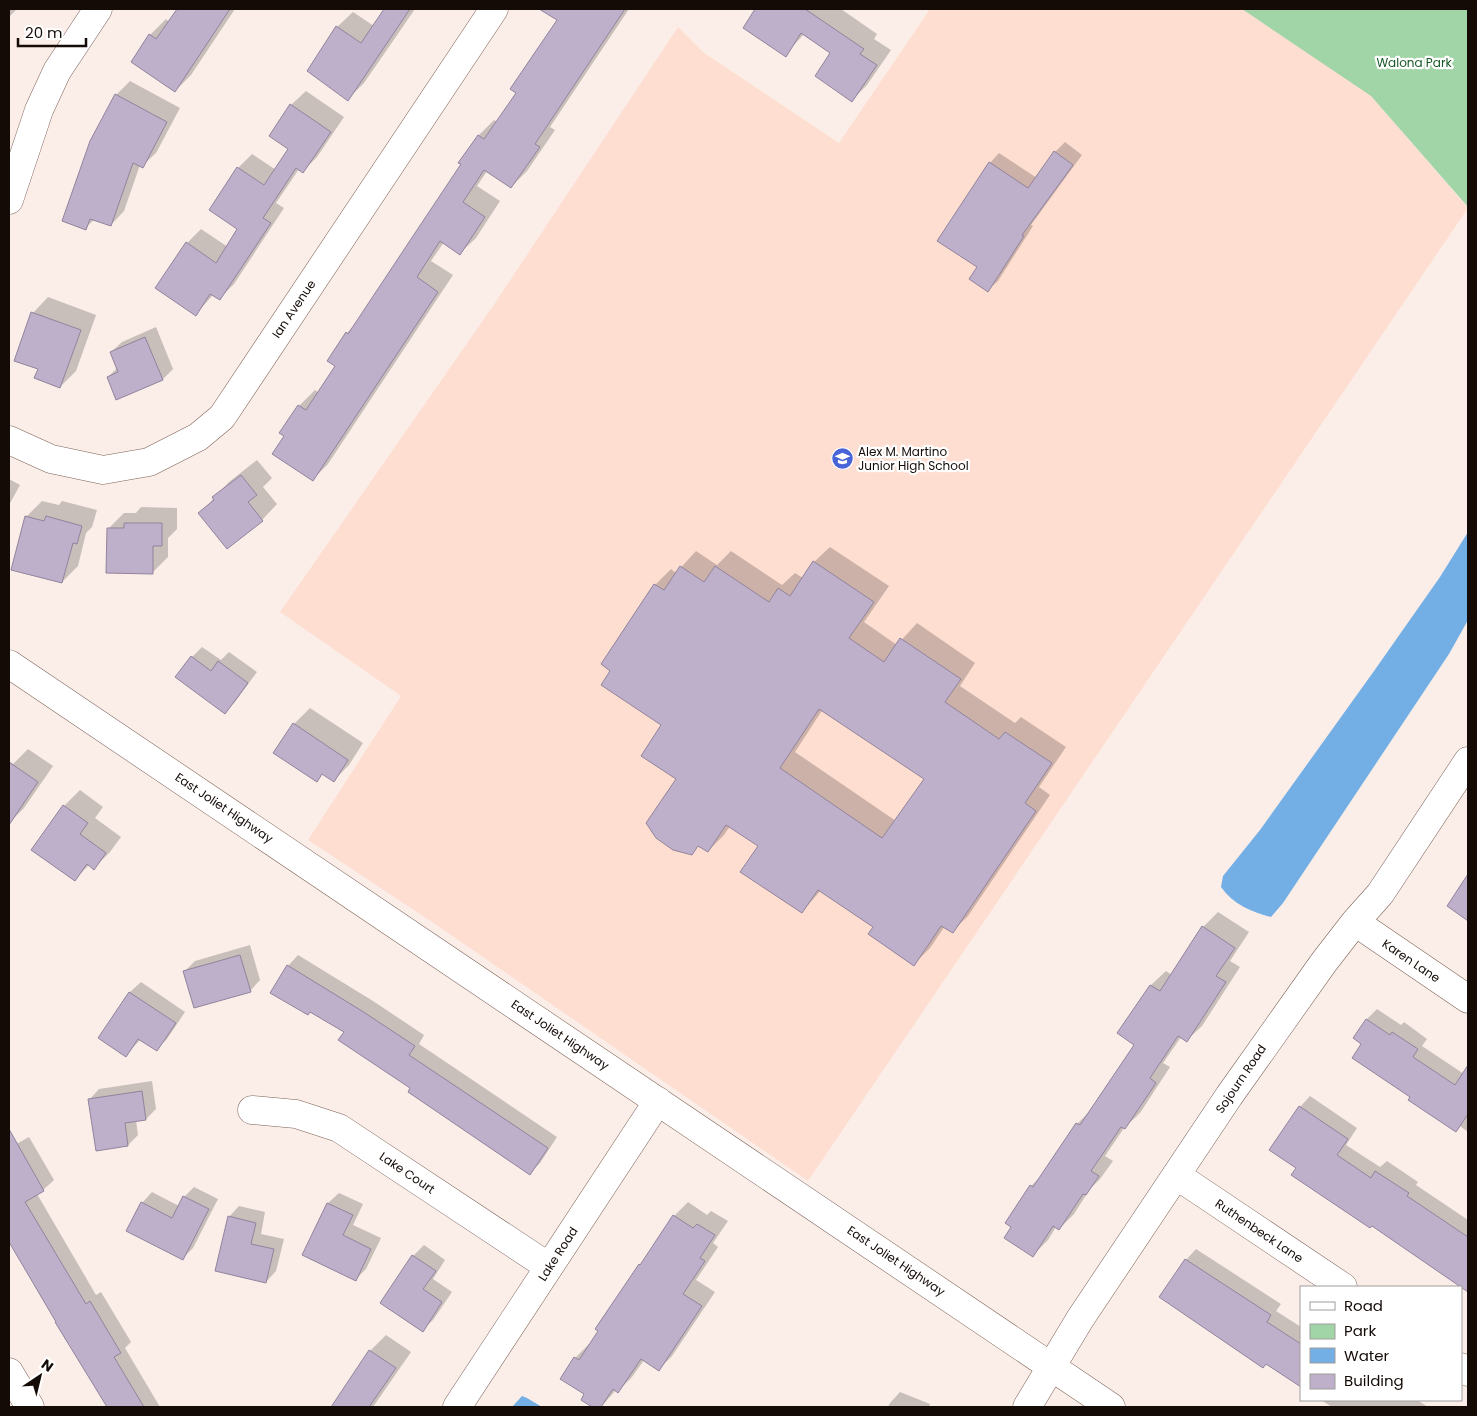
<svg xmlns="http://www.w3.org/2000/svg" width="1477" height="1416" viewBox="0 0 1477 1416" font-family="Poppins,sans-serif">
  <style>
    .built { fill: #feded1 }
    .green { fill: #a1d4a6 }
    .water { fill: #73aee4 }
    .shadow { fill: #0003; fill-rule: evenodd }
    .building { fill: #beb0ca; stroke: #91839c; fill-rule: evenodd }
    .lines { fill: none; stroke-linecap: round; stroke-linejoin: round }
    .minor-casing { stroke: #7d6257; stroke-width: 29 }
    .minor { stroke: #fff; stroke-width: 28 }
    .labels { text-anchor: middle; stroke-width: 4.5; stroke-linejoin: round; paint-order: stroke }
    .park-label { font-size: 12px; fill: #155725; stroke: #fff }
    .street-label { font-size: 12px; fill: #140b07; stroke: #fff }
    .poi-label { font-size: 12px; fill: #140b07; stroke: #fff; text-anchor: start }
  </style>
  <rect width="100%" height="100%" fill="#fbeee9"/>
  <path class="built" d="M930,9h312l129,87 97,112 -660,973 -376,-259 -124,-82 93,-144 -121,-84 213,-306 185,-279 25,25 136,91z"/>
  <path class="green" d="M1242,9h226v198l-97,-111z"/>
  <path class="water" d="M1468,532v88l-19,34 -166,249 -12,14c-20,-5 -38,-13 -50,-30l2,-11 37,-46 114,-159 66,-94z
    M522,1396l5,2 15,9h-30z"/>
  <path class="shadow" d="M9,9h8l-7,7z
    M178,9h57l-44,66 -16,16 -25,-56 16,-16 3,3z
    M385,9h30l-51,74 -16,16 -11,-72 16,-15 21,14z
    M561,9h68l-79,118 5,3 -28,41 -16,16 -24,-16 -10,15 23,15 -24,37 -16,15 -16,-11 -13,19 22,14 -125,189 -15,15 -28,-43 14,-30 16,-16 4,3 18,-27 -8,-5 18,-28 9,-10 106,-159 -2,-2 19,-27 15,-15 3,2 20,-30 42,-72 -3,-2z
    M757,9h84l36,25 -3,5 17,11 -24,35 -15,15 -20,-47 -28,-19 -19,21 -41,-27z
    M130,81l50,27 -24,45 -14,13 -2,-1 -16,46 -13,14 -16,-6 -10,9 31,-133z
    M306,91l38,26 -27,40 -14,14 -4,-2 -23,34 8,5 -50,76 -15,15 -6,-4 -17,19 -9,-71 14,-14 27,18 11,-18 -1,-61 14,-14 24,16 14,-21 1,-44z
    M1065,142l17,13 -51,70 2,1 -35,55 -10,9 -10,-24 12,-103 9,-10 38,25 18,-26z
    M48,297l48,18 -20,56 -16,16 -27,-74z
    M156,327l17,42 -10,10 -46,19 -9,-21 10,-10 -7,-15 11,-10z
    M257,460l15,18 -9,9 14,17 -15,16 -62,-7 29,-31z
    M9,479l11,6 -11,20z
    M42,501l17,4 3,-4 35,9 -5,17 -6,6 -8,33 -16,16 -36,-65z
    M141,507l36,1v21l-9,9v19l-16,16 -44,-44 16,-16h12z
    M830,547l59,39 -25,36 33,23 20,-22 58,40 -15,23 55,37 6,-6 45,30 -27,40 11,8 -82,121 -16,16 -7,-6 -15,22 -16,16 -39,-37 -54,-37 -19,22 -42,-66 -30,-20 -6,9 -16,16 -9,-6 -8,8 -14,-74 -14,-54 -51,-55 43,-85 16,-16 5,4 20,-22 21,14 14,-14 51,34 13,-12 8,5 11,-16zM823,709l102,70 -29,42 -101,-69z
    M202,647l19,13 8,-8 28,20 -22,30 -10,10 -33,-55z
    M310,708l53,35 -14,22 -15,15 -11,-7 -7,7 -22,-56z
    M28,749l25,17 -29,42 -15,15v-62l4,3z
    M80,790l23,17 -8,11 26,19 -11,15 -16,16 -5,-3 -14,14 -42,-30 31,-43z
    M1218,912l31,20 -19,29 10,6 -38,59 -15,14 -6,-3 -18,26 7,4 -30,46 -16,15 -19,28 8,5 -13,18 -10,10 -16,25 -15,15 -3,-2 -8,13 -15,15 -2,-69 12,-12 34,-50 15,-15 44,-65 -17,-11 32,-48 15,-14 6,4 31,-48z
    M250,945l10,35 -10,11 -65,-20 10,-10z
    M298,955l75,46 51,34 -5,9 138,93 -17,26 -10,10 -118,-85 -66,-57 -58,-65z
    M141,982l44,30 -18,27 -10,10 -16,-10 -15,16 -27,-18 31,-45z
    M1377,1009l24,16 3,-3 23,17 -5,7 42,28 4,-5v63l-8,-6 -4,4 -44,-33 -49,-54 4,-24z
    M152,1081l4,28 -10,10 -10,1 2,15 -10,10 -39,-45 10,-11z
    M1310,1096l47,32 -11,17 34,22 7,-6 31,21 -2,3 52,35v71l-96,-66 -74,-58 -27,-18 29,-42z
    M29,1137l25,43 -11,10 -6,4 59,101 5,-3 30,50 -6,6 35,59h-53l-98,-167v-92z
    M194,1187l24,12 -25,49 -10,10 -41,-55 10,-11 27,14 5,-9z
    M339,1193l24,11 -10,21 28,13 -15,31 -10,10 -52,-25 24,-51z
    M688,1202l19,13 4,-4 17,10 -15,22 5,4 -22,33 19,12 -43,64 -14,14 -14,-10 -12,17 -14,14 -2,-1 -15,17h-6l-13,-8 4,-5 -24,-16 13,-20 14,-14 2,1 49,-80 7,-7 27,-42z
    M239,1206l26,6 -4,22 23,5 -8,32 -10,11 -37,-65z
    M424,1245l21,15 -12,19 19,13 -19,28 -11,10 -41,-28 32,-46z
    M1196,1249l85,55 -5,7 25,16v59l-115,-126z
    M386,1335l25,17 -38,55h-41l38,-56z
    M900,1392l30,12 -1,3h-41l2,-4z
    M1321,1400h96l11,7h-96z"/>
  <path class="building" d="M177,9h53l-55,83 -44,-30 18,-28 7,5z
    M384,9h26l-62,92 -41,-30 29,-45 25,17z
    M539,9h86l-90,135 5,3 -29,41 -27,-18 -21,32 22,15 -25,38 -20,-14 -23,36 21,15 -125,189 -41,-27 12,-18 -5,-3 19,-28 8,5 29,-44 -8,-5 19,-29 2,2 65,-98 48,-72 -3,-1 20,-28 6,4 32,-46 -6,-4 47,-69z
    M755,9h50l59,40 -4,5 17,11 -25,37 -37,-26 15,-23 -29,-20 -15,24 -43,-29z
    M115,94l52,28 -24,46 -10,-5 -22,63 -21,-7 -4,11 -24,-9 28,-80z
    M290,104l41,28 -28,41 -7,-5 -33,50 8,5 -51,77 -10,-6 -14,22 -41,-28 31,-46 30,21 21,-34 -28,-19 28,-43 27,18 24,-36 -19,-13z
    M1054,151l19,14 -51,70 2,1 -36,56 -19,-13 8,-12 -40,-26 52,-79 39,26z
    M31,312l50,18 -21,58 -26,-10 4,-9 -24,-8z
    M145,337l18,43 -47,20 -9,-23 11,-5 -8,-20z
    M241,475l16,20 -9,7 15,19 -36,28 -29,-36 16,-13 -2,-3z
    M25,516l19,5 2,-5 36,10 -5,18 -4,-1 -11,40 -51,-13z
    M124,523h38v23h-9v28l-47,-1 1,-45h17z
    M813,561l61,41 -25,36 35,24 16,-24 61,41 -16,23 54,37 6,-7 47,31 -27,40 11,8 -83,122 -12,-7 -27,40 -46,-32 5,-7 -55,-37 -16,23 -62,-41 18,-26 -32,-21 -18,27 -10,-6 -6,9 -19,-5 -17,-12 -10,-15 30,-44 -35,-23 20,-31 -60,-40 9,-14 -9,-7 53,-80 10,6 16,-24 24,16 11,-16 54,36 9,-14 12,8zM819,709l105,70 -42,59 -102,-70z
    M191,656l20,15 7,-10 30,22 -23,31 -50,-37z
    M293,723l55,37 -14,22 -12,-8 -5,8 -44,-29z
    M9,762l29,20 -29,43z
    M63,805l25,18 -8,11 26,19 -12,17 -7,-6 -12,17 -44,-31z
    M1468,874v47l-21,-15z
    M1202,926l33,22 -19,28 10,6 -39,60 -9,-6 -28,42 6,5 -31,46 -4,-2 -30,44 8,5 -13,19 -3,-1 -24,36 -6,-4 -20,31 -29,-19 7,-11 -6,-4 25,-38 3,2 43,-64 4,2 54,-80 -17,-12 33,-48 10,6z
    M240,955l11,37 -57,16 -11,-37z
    M287,965l75,46 53,35 -6,9 139,93 -18,27 -122,-83 2,-4 -72,-48 6,-8 -34,-20 -2,3 -38,-22z
    M129,992l47,31 -19,28 -19,-12 -12,18 -28,-19z
    M1366,1019l24,16 2,-3 26,17 -5,8 42,28 13,-20v49l-12,18 -48,-32 2,-3 -58,-39 9,-14 -8,-6z
    M142,1091l4,29 -21,3 3,23 -32,5 -8,-52z
    M1299,1106l49,33 -11,16 34,23 4,-7 34,22 -2,3 61,41v55l-96,-66 -2,2 -79,-53 5,-7 -27,-18z
    M9,1129l35,62 -19,11 61,102 4,-3 31,52 -7,4 30,50h-37l-52,-85h1l-47,-80z
    M183,1196l26,13 -26,51 -57,-29 15,-29 31,16z
    M327,1203l26,12 -10,20 28,14 -15,32 -54,-26z
    M673,1215l20,13 4,-4 18,11 -15,23 5,3 -22,33 19,12 -43,65 -18,-12 -23,34 -5,-4 -12,18h-9l-11,-7 3,-6 -24,-15 14,-22 5,3 19,-29 -3,-2 44,-65 1,1z
    M228,1216l28,7 -5,21 23,5 -8,34 -51,-12z
    M412,1255l24,16 -13,18 19,13 -19,30 -43,-29z
    M1185,1259l86,56 -4,7 34,22v43l-35,-23 -3,4 -104,-71z
    M369,1350l27,18 -27,39h-38z"/>
  <g class="lines">
    <defs>
      <path id="minor" d="M9,200l30,-90 18,-39 41,-62
        M9,440l42,19 52,11 46,-8 49,-25 24,-20 272,-408
        M9,664l1102,743
        M1355,922l113,77
        M252,1110l44,4 43,14 210,139
        M1176,1175l167,112
        M1461,1367l7,5
        M9,1372l21,35
        M457,1407l201,-306
        M1027,1407l53,-88 149,-223 95,-134 31,-40 25,-28 88,-133"/>
    </defs>
    <use href="#minor" class="minor-casing"/>
    <use href="#minor" class="minor"/>
  </g>
  <defs>
    <symbol id="school-disc" viewBox="-11 -11 22 22"><circle r="9.5" fill="#4863d7" stroke="#fff"/><path d="M0-5L7-2L0 1L-7-2ZM-4 1L0 2.5L4 1V4Q0 6-4 4Z" fill="#fff"/></symbol>
  </defs>
  <g fill-rule="evenodd">
    <use href="#school-disc" x="830" y="446" width="25" height="25"/>
  </g>
  <g class="labels">
    <g class="park-label">
      <text x="1414" y="67">Walona Park</text>
    </g>
    <g class="street-label">
      <text transform="translate(294 309) rotate(-56)" y="4">Ian Avenue</text>
      <text transform="translate(224 808) rotate(34)" y="4">East Joliet Highway</text>
      <text transform="translate(1411 961) rotate(34)" y="4">Karen Lane</text>
      <text transform="translate(560 1035) rotate(34)" y="4">East Joliet Highway</text>
      <text transform="translate(1241 1079) rotate(-56)" y="4">Sojourn Road</text>
      <text transform="translate(407 1173) rotate(34)" y="4">Lake Court</text>
      <text transform="translate(1259 1231) rotate(34)" y="4">Ruthenbeck Lane</text>
      <text transform="translate(558 1254) rotate(-57)" y="4">Lake Road</text>
      <text transform="translate(896 1261) rotate(34)" y="4">East Joliet Highway</text>
    </g>
    <g class="poi-label">
      <text x="858" y="456">Alex M. Martino<tspan x="858" dy="14">Junior High School</tspan></text>
    </g>
  </g>
  <rect width="1477" height="1416" fill="none" stroke="#140b07" stroke-width="20"/>
  <rect x="1300" y="1286" width="162" height="115" fill="#ffffff" stroke="#a19d9c"/>
  <rect x="1310" y="1302" width="25" height="8" fill="#ffffff" stroke="#a19d9c"/>
  <text x="1344" y="1311" font-size="15" fill="#140b07">Road</text>
  <rect x="1310" y="1324" width="25" height="15" fill="#a1d4a6" stroke="#a19d9c"/>
  <text x="1344" y="1336" font-size="15" fill="#140b07">Park</text>
  <rect x="1310" y="1348" width="25" height="15" fill="#73aee4" stroke="#a19d9c"/>
  <text x="1344" y="1361" font-size="15" fill="#140b07">Water</text>
  <rect x="1310" y="1374" width="25" height="15" fill="#beb0ca" stroke="#a19d9c"/>
  <text x="1344" y="1386" font-size="15" fill="#140b07">Building</text>
  <g transform="translate(40 1376) rotate(35)" stroke="#ffffff" stroke-width="4" paint-order="stroke">
  <path d="M0-4L9 19L0 12L-9 19Z" fill="#140b07"/>
  <text y="-8" font-size="14" font-weight="bold" text-anchor="middle" fill="#140b07">N</text>
  </g>
  <path d="M18 38v8h68v-8" fill="none" stroke="#140b07" stroke-width="2.5"/>
  <text x="25" y="38" font-size="15" fill="#140b07" stroke="#ffffff" stroke-width="4" paint-order="stroke">20 m</text>
</svg>
